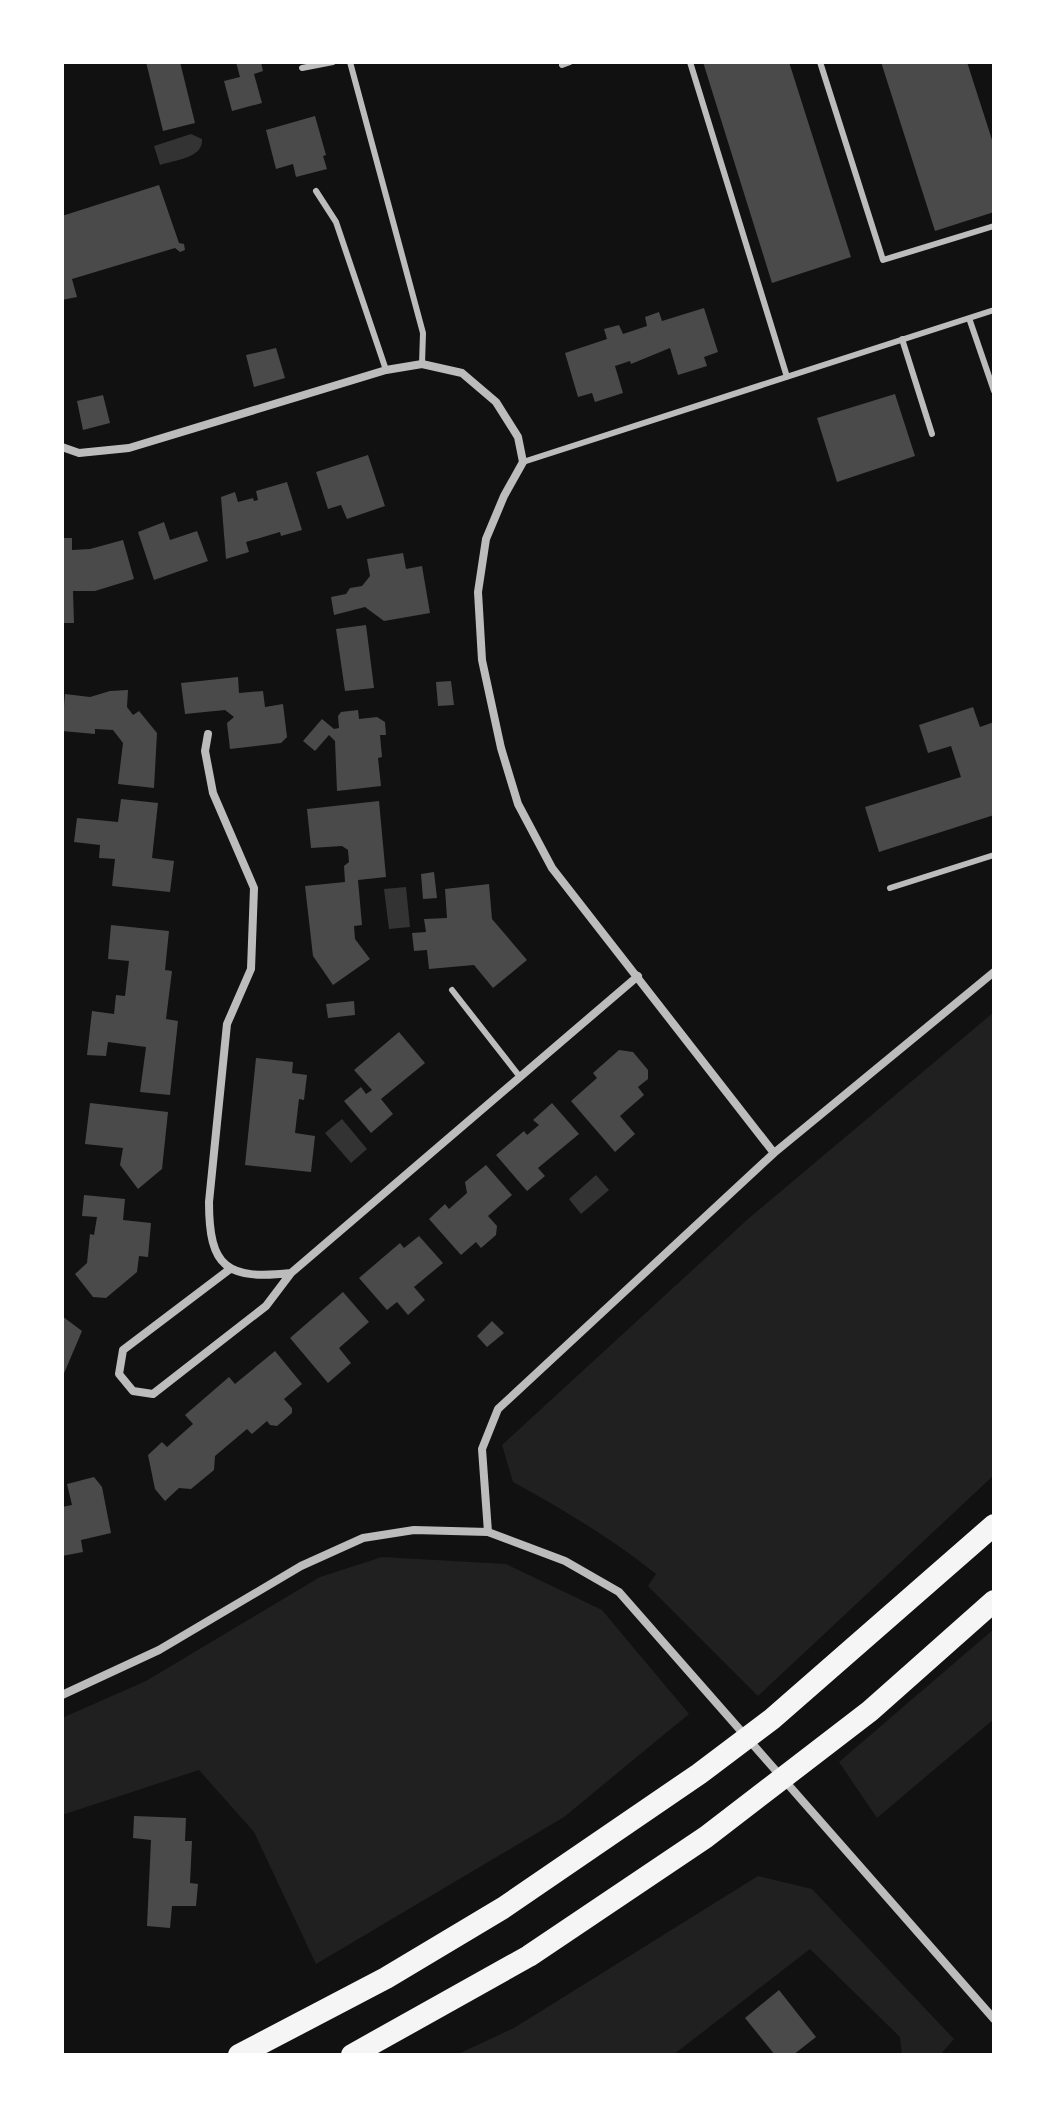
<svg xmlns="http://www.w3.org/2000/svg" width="1056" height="2117" viewBox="0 0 1056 2117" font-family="Karla,sans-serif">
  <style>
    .green { fill: #202020 }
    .water { fill: #333 }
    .building { fill: #4a4a4a }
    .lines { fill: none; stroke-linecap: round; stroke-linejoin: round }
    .service { stroke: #bcbcbc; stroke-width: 6 }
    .minor { stroke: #bcbcbc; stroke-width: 8 }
    .trunk { stroke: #f5f5f5; stroke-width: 22 }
  </style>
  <rect width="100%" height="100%" fill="#111"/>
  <path class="green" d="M994,1012v463l-236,221 -110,-110 8,-12c-45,-36 -92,-64 -143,-92l-11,-37 246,-226z
    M382,1557l124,7 96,46 87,104 -125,103 -248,147 -62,-132 -55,-62 -137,45v-97l84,-37 174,-104z
    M994,1629v90l-117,99 -38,-56z
    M758,1876l54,13 142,150 -14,16h-38l-2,-18 -90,-88 -137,106h-217l58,-27z"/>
  <path class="water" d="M191,134l11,5c2,19 -27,21 -42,26l-6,-19z
    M406,887l4,40 -21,2 -5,-40z
    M342,1119l25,30 -16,14 -26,-30z
    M596,1175l13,15 -28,24 -12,-15z"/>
  <path class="building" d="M146,62h34l15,61 -32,8z
    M236,62h25l2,9 -9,3 8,29 -30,8 -8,-30 16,-4z
    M703,62h86l62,195 -79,26z
    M881,62h86l27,84v66l-59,19z
    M315,116l11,39 -3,1 4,13 -31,8 -3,-13 -17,5 -10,-39z
    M159,185l20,58 5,1 1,6 -5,2 -5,-4 -103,31 5,18 -15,3v-84z
    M704,308l14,44 -14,5 3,9 -29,9 -8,-27 -39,16 -1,-3 -15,5 8,27 -28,9 -3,-9 -14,4 -13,-44 42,-14 -3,-10 15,-4 4,9 24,-8 -2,-9 14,-5 3,9z
    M276,348l9,30 -31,9 -8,-32z
    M895,394l20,62 -78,26 -20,-64z
    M103,395l7,28 -27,7 -6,-29z
    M368,455l17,51 -38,13 -6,-14 -13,4 -12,-37z
    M287,482l15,48 -21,6 -1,-4 -34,10 3,10 -23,7 -5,-62 14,-5 3,10 15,-4 1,3 4,-1 -2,-9z
    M164,522l6,18 27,-9 11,30 -54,19 -16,-48z
    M62,538h10v12l18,-1 33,-9 11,39 -39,12h-22l1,32h-12z
    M403,553l3,16 16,-3 8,47 -46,8 -19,-14 -31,8 -3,-18 15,-3 4,-6 12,-2 8,-10 -3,-17z
    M366,625l8,63 -29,3 -9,-62z
    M238,677l1,16 24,-2 2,16 18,-3 4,33 -6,6 -51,6 -3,-26 7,-6 -9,-7 -40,4 -4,-31z
    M451,681l3,24 -16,1 -2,-24z
    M128,690l-1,17 6,8 6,-4 18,22 -3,55 -36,-4 5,-41 -10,-13 -18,-1v5l-33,-3 3,-37 25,3 20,-6z
    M973,707l7,20 14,-5v82l-2,2 2,9 -115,37 -14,-45 96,-30 -10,-31 -23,7 -9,-28z
    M358,710l1,9 18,-2 8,5 1,13h-6l2,22 -4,1 3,28 -44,5 -2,-50 -6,-6 -14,16 -12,-10 19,-22 12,10 5,-1 -1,-12 3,-4z
    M121,799l37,4 -6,55 22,3 -4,31 -58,-6 3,-27 -16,-1 1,-13 -26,-3 3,-24 41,4z
    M379,801l7,76 -28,3 4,45 -8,1 1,13 15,20 -37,26 -20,-29 -8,-70 40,-4 -1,-16 5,-4 -1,-12 -6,-4 -31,2 -4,-39z
    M434,872l3,26 -14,1 -2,-25z
    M489,884l3,35 35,41 -34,28 -19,-23 -45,4 -2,-19 -13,1 -2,-18 14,-1 -2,-13 23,-1 -2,-29z
    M111,925l58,6 -4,39 7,1 -6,48 12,2 -8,74 -30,-3 6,-45 -38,-5 -2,14 -19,-1 5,-44 22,3 2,-19 9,1 4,-35 -21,-2z
    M354,1001l1,14 -27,3 -2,-14z
    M399,1032l26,31 -44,36 12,15 -22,19 -27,-32 17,-14 5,7 6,-4 -18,-20z
    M619,1050l14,2 15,18v9l-10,8 6,8 -24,21 15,18 -20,18 -44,-51 26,-23 -4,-5z
    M256,1058l37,4 -1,11 15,2 -3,25 -5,-1 -4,34 20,3 -4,36 -66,-7z
    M90,1103l78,9 -6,57 -24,20 -18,-24 3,-17 -38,-4z
    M552,1103l27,31 -41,34 7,8 -18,15 -31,-36 28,-24 3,4 12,-10 -6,-5z
    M486,1165l26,30 -24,21 9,10 -1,9 -15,13 -5,-6 -15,13 -32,-36 16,-15 4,5 18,-16 -2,-11z
    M84,1195l41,4 -2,21 28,3 -3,34 -9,-1 -2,16 -31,26 -13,-1 -18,-23 12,-11 3,-29 4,1 3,-18 -15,-1z
    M419,1236l24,27 -29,24 11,13 -17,15 -11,-13 -10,8 -28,-32 41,-35 4,5z
    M343,1292l26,30 -30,26 12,15 -23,20 -38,-45z
    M62,1316l20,15 -20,47z
    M492,1321l12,12 -17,14 -10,-11z
    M275,1351l27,33 -18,15 8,9v5l-15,13 -7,-1 -3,-4 -15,13 -5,-5 -32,27 -1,14 -23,19 -12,-1 -14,13 -10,-12 -7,-34 14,-13 5,5 26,-23 -8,-9 44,-38 6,7z
    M94,1477l8,10 9,46 -30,7 2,12 -21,4v-49l10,-2 -5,-21z
    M134,1816l52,2 -1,23h7l-2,42 8,1 -2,22h-24l-2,22 -23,-2 4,-86 -18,-2z
    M779,1990l37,47 -23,18h-18l-30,-37z"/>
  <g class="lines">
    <path class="service" d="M350,62l73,271 -1,31
      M690,62l97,315
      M820,62l63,198 111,-34
      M562,65l8,-3
      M302,68l31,-6
      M316,191l20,31 50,148
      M969,318l25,73
      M902,339l30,95
      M523,462l471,-152
      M890,888l104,-33
      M452,990l68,87"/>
    <path class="minor" d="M62,447l17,6 50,-5 257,-78 36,-6 40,9 34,29 22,35 5,25 -19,34 -18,43 -8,53 4,68 19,88 17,56 34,64 222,285 -276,256 -16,40 6,83
      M208,734l-3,17 8,42 41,95 -3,81 -24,55 -18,178c0,66 18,78 82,71l347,-297
      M774,1153l220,-181
      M230,1269l-107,81 -4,24 14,17 20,3 113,-88 25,-33
      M62,1695l97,-45 142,-84 62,-28 51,-8 74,2 77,29 54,31 375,427"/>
    <path class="trunk" d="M239,2055l147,-77 117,-70 196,-134 73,-55 222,-194
      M352,2055l177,-99 177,-119 164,-126 124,-110"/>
  </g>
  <rect width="1056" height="2117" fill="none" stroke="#ffffff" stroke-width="128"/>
</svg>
